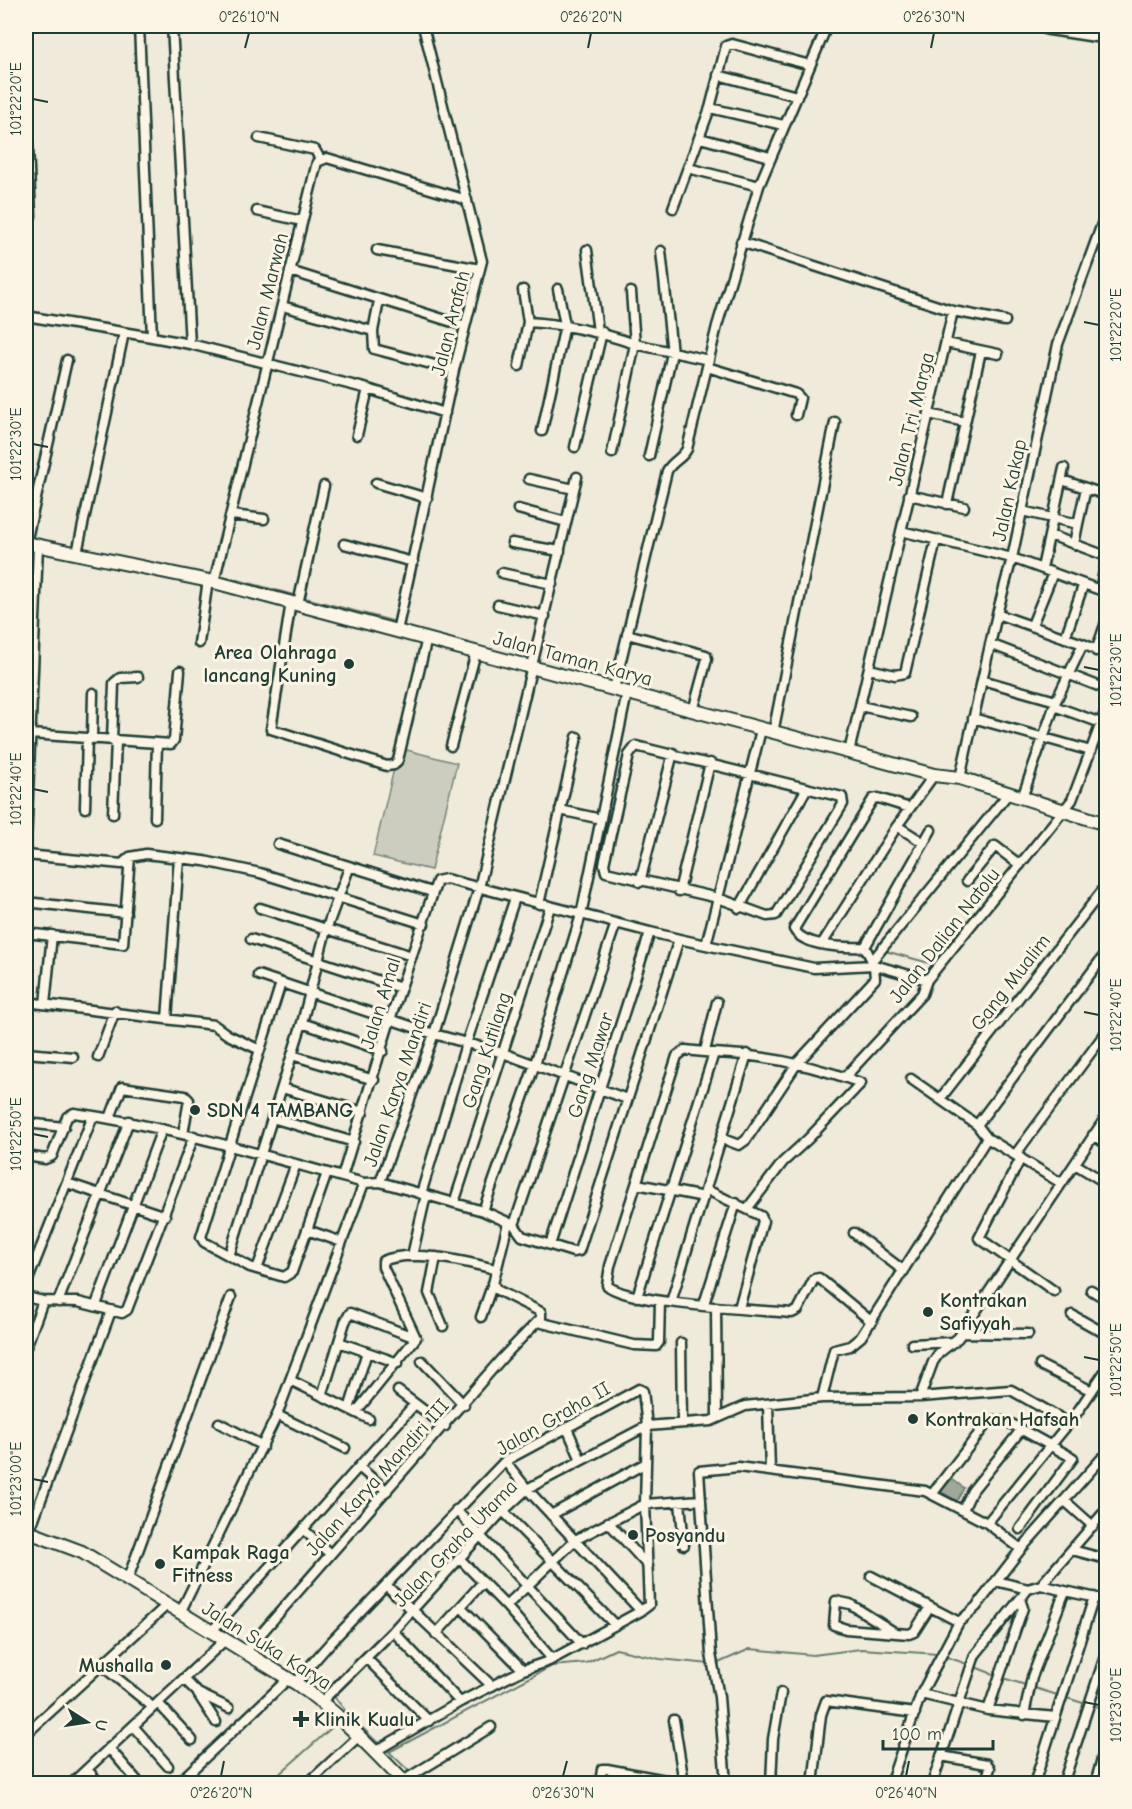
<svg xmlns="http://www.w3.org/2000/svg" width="1132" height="1809" viewBox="0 0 1132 1809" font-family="'Comic Neue',sans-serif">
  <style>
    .green { fill: #cccdbf; stroke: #76857a; stroke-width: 1.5 }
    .water { fill: #9fa89a; stroke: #6c7d71; stroke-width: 1.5 }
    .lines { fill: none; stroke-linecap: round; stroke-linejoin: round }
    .stream { stroke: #6c7d71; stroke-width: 2 }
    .street-casing { stroke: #1f3d34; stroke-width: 13 }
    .secondary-casing { stroke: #1f3d34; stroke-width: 16 }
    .highway-casing { stroke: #1f3d34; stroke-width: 20 }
    .street { stroke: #fcf5e5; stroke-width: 8 }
    .secondary { stroke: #fcf5e5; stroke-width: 12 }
    .highway { stroke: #fcf5e5; stroke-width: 15 }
    .ticks { fill: none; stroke: #1f3d34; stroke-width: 2 }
    .poi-dot { fill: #1f3d34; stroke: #fcf5e5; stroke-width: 2 }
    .labels { text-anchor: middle; stroke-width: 6; stroke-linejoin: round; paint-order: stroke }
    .street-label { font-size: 20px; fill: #1f3d34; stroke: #fcf5e5 }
    .poi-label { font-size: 20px; font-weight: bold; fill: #1f3d34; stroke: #fcf5e5; text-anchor: start }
    .neatline { fill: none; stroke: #1f3d34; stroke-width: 2 }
    .ticks-label { font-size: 15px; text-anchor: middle; fill: #1f3d34 }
  </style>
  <rect width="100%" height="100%" fill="#efeada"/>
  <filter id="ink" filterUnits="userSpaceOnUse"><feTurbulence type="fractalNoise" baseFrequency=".0167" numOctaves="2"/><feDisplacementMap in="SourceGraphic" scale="12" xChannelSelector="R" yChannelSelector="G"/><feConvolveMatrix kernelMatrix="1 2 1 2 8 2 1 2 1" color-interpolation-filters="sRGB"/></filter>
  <g filter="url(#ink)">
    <path class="green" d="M399,748l58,15 -26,107 -58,-14z"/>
    <path class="water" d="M952,1479l12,9 -7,13 -17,-10z"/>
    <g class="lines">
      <path class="stream" d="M226,577l170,45
        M885,951l48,13 79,-97
        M944,1656l26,9
        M716,1664l34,-15 63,6 48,-6 78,5
        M975,1667l23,9
        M1003,1678l83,26
        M332,1694l16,20 -3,3
        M1092,1705l14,4
        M348,1714l32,31
        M385,1748l26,25
        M389,1752l163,-86 34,-3 30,-14 44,10 50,5
        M415,1777l7,7
        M268,1784l70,-62"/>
      <defs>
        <path id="street" d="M139,26l13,311 38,7
          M172,26l18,318 178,45 77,24
          M718,75l79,21
          M26,98l5,118 -5,8
          M710,108l73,17
          M259,138l56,12 5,9
          M700,138l70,19
          M688,168l71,18
          M673,208l37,-100 16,-62 6,-2 78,21
          M257,211l45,10
          M1097,238l9,3
          M741,242l212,69 52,10
          M377,250l103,19
          M587,250l11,81
          M290,271l175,55
          M282,306l91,25 6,-30
          M26,316l126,21
          M528,322c38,2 72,10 107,22l-4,-52
          M373,331l1,18 80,21
          M946,343l52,11
          M519,366l9,-44 -5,-32
          M707,367l89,27 4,4 -4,17
          M929,414l36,8
          M542,431l23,-106 -7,-36
          M357,435l11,-46
          M575,447l27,-115
          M612,453l23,-109 74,16
          M649,456l23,-103 -11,-102
          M529,479l45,10
          M1062,480l44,15
          M376,483l51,15
          M909,495l55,12
          M947,504l34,-153
          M518,509l48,13
          M1022,511l56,13 8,-36
          M232,515l32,4
          M901,531l111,27 88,32 6,-29
          M1050,535l56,21
          M26,543l41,-183
          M512,543l48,8
          M344,544l69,18
          M1074,544l4,-20
          M77,553l47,-220
          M1042,568l22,-100
          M502,573l50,11
          M214,582l103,-420 10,-4 140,42
          M291,602l-20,127 116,37 7,-1 4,-5 29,-122
          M298,604l26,-118
          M498,605l47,11
          M997,614l86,30 -27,57 -34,97
          M1032,625l21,-52
          M397,631l57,-261 28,-109 -59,-235
          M627,634l79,21 1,4 -14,52
          M1065,638l18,-52
          M199,643l9,-63
          M990,644l116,45
          M1083,644l23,10
          M1096,651l10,-29
          M869,669l26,6 10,-2 31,-133
          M982,680l74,21
          M614,689l53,-218c5,-10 15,-12 20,-22l30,-123 42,-140 68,-160
          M860,706l51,11
          M1054,706l47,17
          M973,718l118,33
          M773,733l62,-311
          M30,734l127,9
          M92,739l1,-46
          M112,741l2,-58 6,-5 18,-1
          M451,746l25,-94
          M636,746l206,51 1,7 -67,111 -9,1 -49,-18 -112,-26 -2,-8 25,-109z
          M849,752l104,-441
          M960,778l37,-164 15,-56 46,-214 48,-131
          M85,808l2,-70
          M910,808l-32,-10 -5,1 -79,130c9,18 53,19 71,18l9,18 53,15
          M560,810l41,9
          M113,814l3,-73
          M155,818l2,-75 14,1 3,-4 6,-69
          M897,826l27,17
          M278,844l154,48
          M26,846l12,-301
          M26,855l96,9 8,-7 16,-3 58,7 56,12 164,51
          M967,881l28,-35 25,19
          M640,882l33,-129
          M679,891l31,-128
          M26,902l100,11
          M539,904l38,-167
          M260,908l152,48
          M739,908l68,-120
          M26,933l97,11 7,-87
          M251,939l150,49
          M679,939l27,6 55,-215
          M822,944l75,-118 37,-51
          M706,945l108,23 60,-3 1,14 -77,83 -52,78 -7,5 -16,-6
          M865,947l66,-117
          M872,961l136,-167
          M258,975l176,59 69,19 124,46
          M281,983l-80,254 3,5 46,25 34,10 8,-5 15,-42
          M26,1002l188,23 14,10 30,14
          M45,1004l7,-69
          M167,1019l12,-161
          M302,1023l81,28
          M705,1051l12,-49
          M26,1053l47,4
          M714,1053l-29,-3 -8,6 -67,210 -3,19c18,19 153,25 185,28l6,-3 16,-31 5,-1 53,44
          M292,1055l82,25
          M98,1057l17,-46
          M845,1077l77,-83 5,-14 145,-180 34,-90
          M911,1079l66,46
          M282,1088l81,24
          M940,1099l166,-213
          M110,1118l12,-31 63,9 4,4 -6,34
          M272,1118l82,24
          M26,1123l38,4
          M1093,1135l13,9
          M1015,1155l91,-123
          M26,1156l19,3 7,-3 15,-39 7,-4c99,14 194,44 290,70
          M1021,1158l-42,80 75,53
          M1075,1164l31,19
          M327,1173l-20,57 35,12
          M342,1177l48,-157 47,-139 9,-2 204,53
          M380,1182l103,29 31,14 8,11 51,16 6,-1 100,-312 -29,-7 -100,313
          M67,1183l98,33
          M1061,1183l-74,-45 -10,-13 129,-172
          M637,1184l67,13
          M707,1190l54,26 2,5 -24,87
          M421,1194l45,-150 49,-146
          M454,1203l96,-296
          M483,1211l52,-147 46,-149 46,-222
          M514,1225l102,-302
          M854,1233l50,38
          M229,1256l73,-233 24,-93 23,-62
          M412,1256l14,-61
          M436,1257l-7,36 14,33
          M257,1269l39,-105
          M26,1285l67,-169
          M1091,1290l15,9
          M26,1297l17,4 35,1 44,11 5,-3 67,-174
          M637,1297l77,-244c51,2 99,12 147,30l-53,56 -25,23 -36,47
          M58,1302l71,-181
          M671,1302l76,-248
          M704,1304l32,-101
          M96,1305l66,-176
          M716,1307l1,110
          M1072,1315l34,19
          M481,1317l12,-34
          M538,1322l96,23 22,1 3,-4 1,-41
          M961,1333l67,1
          M339,1342l59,21
          M681,1343l1,80
          M912,1344l42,-2
          M26,1347l17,-46
          M422,1361l42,44
          M1040,1365l52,26
          M290,1380l79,39
          M398,1391l47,35
          M322,1396l23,-74 5,-9 66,25
          M920,1397l13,-35 6,-9 19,-15 148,-221
          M822,1398l12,-48 16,-4 11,-9 126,-199
          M768,1404l2,67
          M349,1409l18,-57
          M356,1412l60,-74 -33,-71v-6c28,-13 84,1 112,8
          M277,1415l68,33
          M219,1423l44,23
          M567,1428l14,32
          M359,1467l28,24
          M933,1493l54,-70 6,-3 15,2 65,36 -53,71
          M1065,1501l28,25
          M680,1502l4,43
          M456,1510l126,134
          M963,1510l9,-19 49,-61
          M503,1511l112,114
          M551,1515l95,-52
          M608,1522l40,44
          M987,1523l87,-106 32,-47
          M303,1529l27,25
          M29,1532l82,-221
          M1072,1550l34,9
          M459,1558l47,48 69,-66 70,-36 56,-4
          M871,1576l88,46
          M127,1581l104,-284
          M996,1581l32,8 13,-4 65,-75
          M1041,1585l24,6
          M387,1586l105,100
          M506,1606l46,53
          M461,1607l62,63
          M180,1613l97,-198 87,-232 16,-1 54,-148 45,-146 98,-411
          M393,1631l67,71
          M211,1632l204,-228
          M894,1632l-44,-28 -14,-3 -2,24 12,4 63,5 5,-2 16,-25
          M436,1634l47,-52
          M245,1652l258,-295 38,-39v-6l-44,-22 -4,-6 15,-61
          M366,1658l63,63
          M101,1665l48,39
          M184,1679l14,14 31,15
          M295,1683l36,-41 174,-181 134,-72 4,2 4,35 -2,78 4,101 -8,6 -114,-122 -22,-28
          M198,1694l18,28
          M921,1694l67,16 67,7
          M322,1701l71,-70 106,-116 28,-26 120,-63 64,-5 34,-15 77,-8 98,-1 91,-7 58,33
          M158,1703l34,37
          M988,1710l35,-102 -3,-9
          M1024,1715l8,-38 33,-86 41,9
          M674,1720l10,63
          M133,1726l35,40
          M26,1734l141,-129
          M109,1748l31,36
          M374,1752l86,-50 63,-32 26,-9 92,-50
          M941,1756l46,8 3,4 -5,16
          M87,1769l12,15
          M403,1781l88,-54
          M71,1784l154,-144
          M177,1784l111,-105
          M307,1784l52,-48
          M600,1784l2,-15h5l80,15
          M726,1784l-7,-87 -8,-43 -12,-183 39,-4 187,24 62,32 34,26
          M771,1784l2,-45 8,-46
          M813,1784l8,-69 5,-14 89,12
          M890,1784l31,-90 38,-72 17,-15 45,-58 81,-91
          M932,1784l43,-129 53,-66
          M1034,1784l60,-187
          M1063,1784l43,-131
          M1095,1784l11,-40"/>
        <path id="secondary" d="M26,543l188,39 720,193 26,3 146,46
          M26,1531l56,21 215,132c41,28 74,64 109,100"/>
        <path id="highway" d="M1047,26l59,9"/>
      </defs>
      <use href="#street" class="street-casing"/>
      <use href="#secondary" class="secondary-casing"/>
      <use href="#highway" class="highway-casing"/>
      <use href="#street" class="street"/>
      <use href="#secondary" class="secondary"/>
      <use href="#highway" class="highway"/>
    </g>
  </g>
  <path class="ticks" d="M245,48l4,-15M588,48l3,-15M931,48l3,-15M33,99l15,3M1084,322l15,3M33,444l15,3M1084,667l15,3M33,789l15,3M1084,1012l15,3M33,1134l15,3M1084,1357l15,3M33,1479l15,3M1084,1702l15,3M221,1776l3,-15M563,1776l4,-15M906,1776l3,-15"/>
  <g class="poi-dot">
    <circle cx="349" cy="664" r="6"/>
    <circle cx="195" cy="1110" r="6"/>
    <circle cx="928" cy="1312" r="6"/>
    <circle cx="913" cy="1419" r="6"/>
    <circle cx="633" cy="1535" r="6"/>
    <circle cx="160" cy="1564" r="6"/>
    <circle cx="166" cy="1665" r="6"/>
    <path d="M298 1710h6v6h6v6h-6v6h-6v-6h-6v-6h6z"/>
  </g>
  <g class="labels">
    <g class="street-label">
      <text transform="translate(267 291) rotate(-76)" y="7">Jalan Marwah</text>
      <text transform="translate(450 323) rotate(-76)" y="7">Jalan Arafah</text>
      <text transform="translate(911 419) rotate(-76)" y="7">Jalan Tri Marga</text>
      <text transform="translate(1009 490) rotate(-78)" y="7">Jalan Kakap</text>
      <text transform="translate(573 658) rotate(15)" y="7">Jalan Taman Karya</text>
      <text transform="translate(944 935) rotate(-52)" y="7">Jalan Dalian Natolu</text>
      <text transform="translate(1010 982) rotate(-52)" y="7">Gang Mualim</text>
      <text transform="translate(380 1003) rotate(-73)" y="7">Jalan Amal</text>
      <text transform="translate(486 1050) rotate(-72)" y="7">Gang Kutilang</text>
      <text transform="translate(590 1065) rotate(-72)" y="7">Gang Mawar</text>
      <text transform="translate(397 1084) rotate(-71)" y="7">Jalan Karya Mandiri</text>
      <text transform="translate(553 1418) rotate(-30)" y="7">Jalan Graha II</text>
      <text transform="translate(377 1477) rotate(-48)" y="7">Jalan Karya Mandiri III</text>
      <text transform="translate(455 1543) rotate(-46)" y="7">Jalan Graha Utama</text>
      <text transform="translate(267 1645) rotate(32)" y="7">Jalan Suka Karya</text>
    </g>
    <g class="poi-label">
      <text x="337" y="659" text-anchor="end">Area Olahraga<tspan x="337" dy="23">lancang Kuning</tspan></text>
      <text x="207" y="1117">SDN 4 TAMBANG</text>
      <text x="940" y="1307">Kontrakan<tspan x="940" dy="23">Safiyyah</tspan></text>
      <text x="925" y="1426">Kontrakan Hafsah</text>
      <text x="645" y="1542">Posyandu</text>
      <text x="172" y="1559">Kampak Raga<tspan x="172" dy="23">Fitness</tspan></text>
      <text x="154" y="1672" text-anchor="end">Mushalla</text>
      <text x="314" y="1726">Klinik Kualu</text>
    </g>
  </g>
  <rect width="1132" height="1809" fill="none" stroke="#fcf5e5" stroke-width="66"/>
  <g transform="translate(87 1722) rotate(102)" stroke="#fcf5e5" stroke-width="4.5" paint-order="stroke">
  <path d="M0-4.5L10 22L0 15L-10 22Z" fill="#1f3d34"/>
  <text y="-9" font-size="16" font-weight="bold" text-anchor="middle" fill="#1f3d34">U</text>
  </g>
  <path d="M883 1740v9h110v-9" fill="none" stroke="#1f3d34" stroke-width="3"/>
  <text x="892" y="1740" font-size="18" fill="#1f3d34" stroke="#fcf5e5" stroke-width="4.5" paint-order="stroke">100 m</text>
  <rect x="33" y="33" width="1066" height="1743" class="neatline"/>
  <g class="ticks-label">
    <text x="249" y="22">0°26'10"N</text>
    <text x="591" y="22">0°26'20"N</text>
    <text x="934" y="22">0°26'30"N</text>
    <text transform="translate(16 99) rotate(-90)" y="5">101°22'20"E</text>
    <text transform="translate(1116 325) rotate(-90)" y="5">101°22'20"E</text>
    <text transform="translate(16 444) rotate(-90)" y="5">101°22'30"E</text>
    <text transform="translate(1116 670) rotate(-90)" y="5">101°22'30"E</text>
    <text transform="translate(16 789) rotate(-90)" y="5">101°22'40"E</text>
    <text transform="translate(1116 1015) rotate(-90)" y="5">101°22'40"E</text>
    <text transform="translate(16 1134) rotate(-90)" y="5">101°22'50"E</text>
    <text transform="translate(1116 1360) rotate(-90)" y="5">101°22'50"E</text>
    <text transform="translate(16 1479) rotate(-90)" y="5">101°23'00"E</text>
    <text transform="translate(1116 1705) rotate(-90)" y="5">101°23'00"E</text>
    <text x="221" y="1798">0°26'20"N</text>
    <text x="563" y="1798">0°26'30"N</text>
    <text x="906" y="1798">0°26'40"N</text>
  </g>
</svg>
